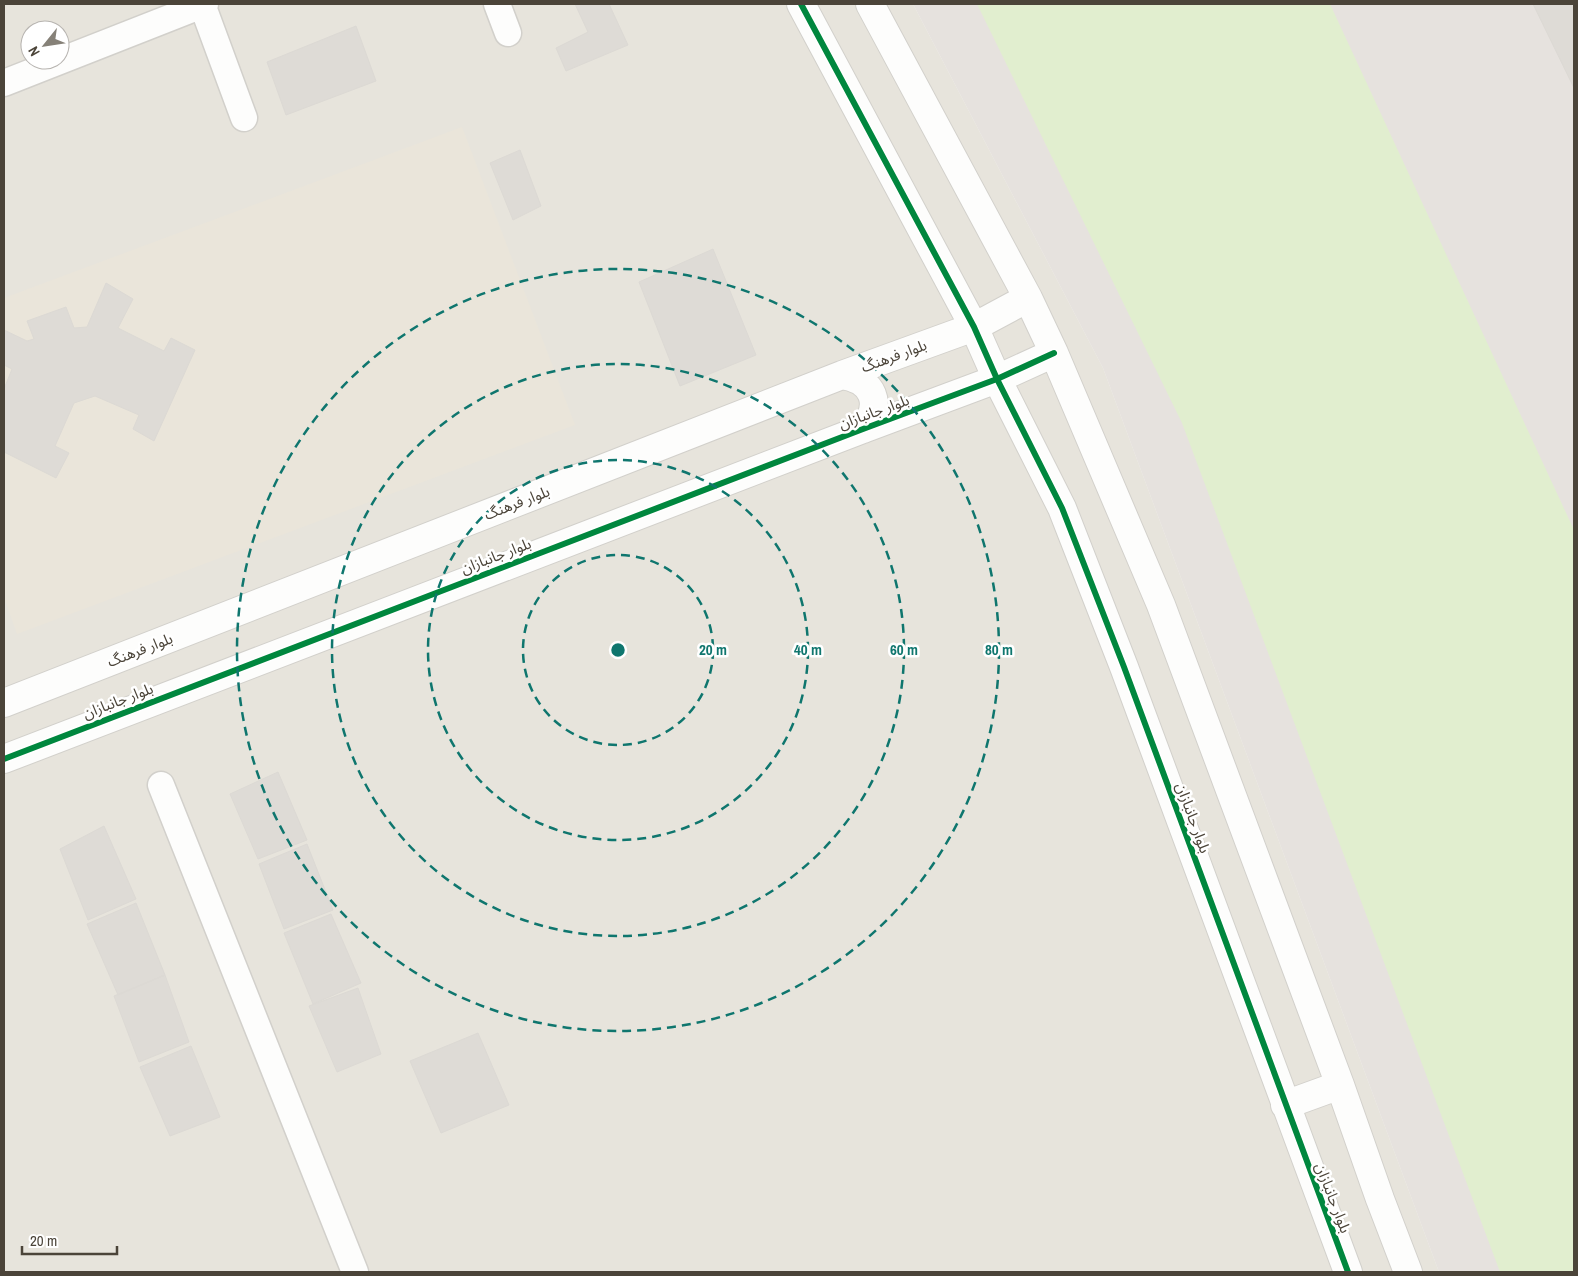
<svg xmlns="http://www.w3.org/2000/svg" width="1578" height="1276" viewBox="0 0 1578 1276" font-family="'Archivo Narrow','Noto Sans Arabic',sans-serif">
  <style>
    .residential { fill: #e7e4dc; fill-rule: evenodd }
    .industrial { fill: #e6e2de }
    .education { fill: #eae5da }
    .green { fill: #e1eecf }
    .building { fill: #dedbd6; stroke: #dcd9d4 }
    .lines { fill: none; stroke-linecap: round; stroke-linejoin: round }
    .minor-casing { stroke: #d2d0cb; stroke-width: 29 }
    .tertiary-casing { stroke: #d2d0cb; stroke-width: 30 }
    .minor { stroke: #fdfdfc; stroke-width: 26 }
    .tertiary { stroke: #fdfdfc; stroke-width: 28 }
    .cycleway-casing { stroke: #fff; stroke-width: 9 }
    .cycleway { stroke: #00873e; stroke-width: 6 }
    .ring { fill: none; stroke: #0f766e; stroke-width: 2.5; stroke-dasharray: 9 6 }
    .labels { text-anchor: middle; stroke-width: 5; stroke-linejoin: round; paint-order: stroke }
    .street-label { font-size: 15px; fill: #4b4439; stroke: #fff }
    .centre { fill: #0f766e; stroke: #fff; stroke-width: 2.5 }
    .ring-label { font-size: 15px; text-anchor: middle; font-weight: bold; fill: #0f766e; stroke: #fff; stroke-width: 5; stroke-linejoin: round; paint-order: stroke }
  </style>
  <rect width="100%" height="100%" fill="#f4f2ee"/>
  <path class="residential" d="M4,4h909l190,364 336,904h-1435zM30,30h30v30h-30z"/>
  <path class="industrial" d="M913,4h661v1268h-135l-336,-904z"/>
  <path class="education" d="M462,127l113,298 -558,209 -13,-37v-299z"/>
  <path class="green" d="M977,4h353l244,526v742h-74l-318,-849z"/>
  <path class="building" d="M575,4h34l19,41 -62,26 -10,-23 32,-16z
    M1533,4h41v84z
    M356,26l20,55 -90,34 -19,-53z
    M520,150l21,56 -28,14 -23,-57z
    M713,249l43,106 -76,31 -41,-104z
    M106,283l27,16 -15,29 46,23 7,-13 24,12 -41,91 -21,-12 6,-14 -44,-19 -21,7 -19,43 14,7 -13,25 -52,-26v-63l8,-20 -8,-4v-35l23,11 7,-2 -7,-18 39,-14 8,21 13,-1z
    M278,772l29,68 -49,19 -28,-65z
    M104,826l32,73 -48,21 -28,-71z
    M307,844l26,66 -49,19 -25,-65z
    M136,903l29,72 -47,20 -31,-71z
    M331,914l30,69 -48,21 -29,-71z
    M165,975l24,67 -50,20 -25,-66z
    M358,988l23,66 -44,18 -28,-66z
    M478,1033l31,72 -68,28 -31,-72z
    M191,1046l29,71 -50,19 -30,-69z"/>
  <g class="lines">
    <defs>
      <path id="minor" d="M202,4l42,114
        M497,4l11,29
        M4,83l201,-79
        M161,785l194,487"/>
      <path id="tertiary" d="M801,4l173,323 23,52 65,129 62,159 224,605
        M870,4l158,294 26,55 107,252 179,480 40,114 28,73
        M842,375c31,5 42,29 21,54
        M4,703l838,-328 132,-48 54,-29
        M4,759l859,-330 134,-50 57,-26
        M1285,1105l55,-20"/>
    </defs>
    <use href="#minor" class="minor-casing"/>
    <use href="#tertiary" class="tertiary-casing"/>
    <use href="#minor" class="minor"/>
    <use href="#tertiary" class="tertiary"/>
    <defs>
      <path id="cycleway" d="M801,4l173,323 23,52 65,129 62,159 224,605
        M4,759l859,-330 134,-50 57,-26"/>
    </defs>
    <use href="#cycleway" class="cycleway-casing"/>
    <use href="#cycleway" class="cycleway"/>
  </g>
  <g class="ring">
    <circle cx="618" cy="650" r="95"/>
    <circle cx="618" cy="650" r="190"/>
    <circle cx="618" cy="650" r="286"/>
    <circle cx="618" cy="650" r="381"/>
  </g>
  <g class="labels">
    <g class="street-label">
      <text transform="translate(894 356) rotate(-20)" y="5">بلوار فرهنگ</text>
      <text transform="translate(874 412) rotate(-20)" y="5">بلوار جانبازان</text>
      <text transform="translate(517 503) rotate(-21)" y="5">بلوار فرهنگ</text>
      <text transform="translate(496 556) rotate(-21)" y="5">بلوار جانبازان</text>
      <text transform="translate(140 650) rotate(-21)" y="5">بلوار فرهنگ</text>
      <text transform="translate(118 701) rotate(-21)" y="5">بلوار جانبازان</text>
      <text transform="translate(1193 818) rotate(70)" y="5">بلوار جانبازان</text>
      <text transform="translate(1333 1198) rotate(69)" y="5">بلوار جانبازان</text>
    </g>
  </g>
  <circle cx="618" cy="650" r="8" class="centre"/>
  <g class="ring-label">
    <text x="713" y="655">20 m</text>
    <text x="808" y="655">40 m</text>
    <text x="904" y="655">60 m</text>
    <text x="999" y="655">80 m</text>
  </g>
  <rect width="1578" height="1276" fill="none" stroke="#4b4439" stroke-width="10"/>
  <g transform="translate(45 45) rotate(240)"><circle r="24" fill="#ffffff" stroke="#b7b4b0"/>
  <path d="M0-4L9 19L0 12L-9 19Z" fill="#868178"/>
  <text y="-8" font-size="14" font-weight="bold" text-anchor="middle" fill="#4b4439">N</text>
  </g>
  <path d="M22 1246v8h95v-8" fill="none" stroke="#4b4439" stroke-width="2.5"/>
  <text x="30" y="1246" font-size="15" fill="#4b4439" stroke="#ffffff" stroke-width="4" paint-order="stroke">20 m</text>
</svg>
